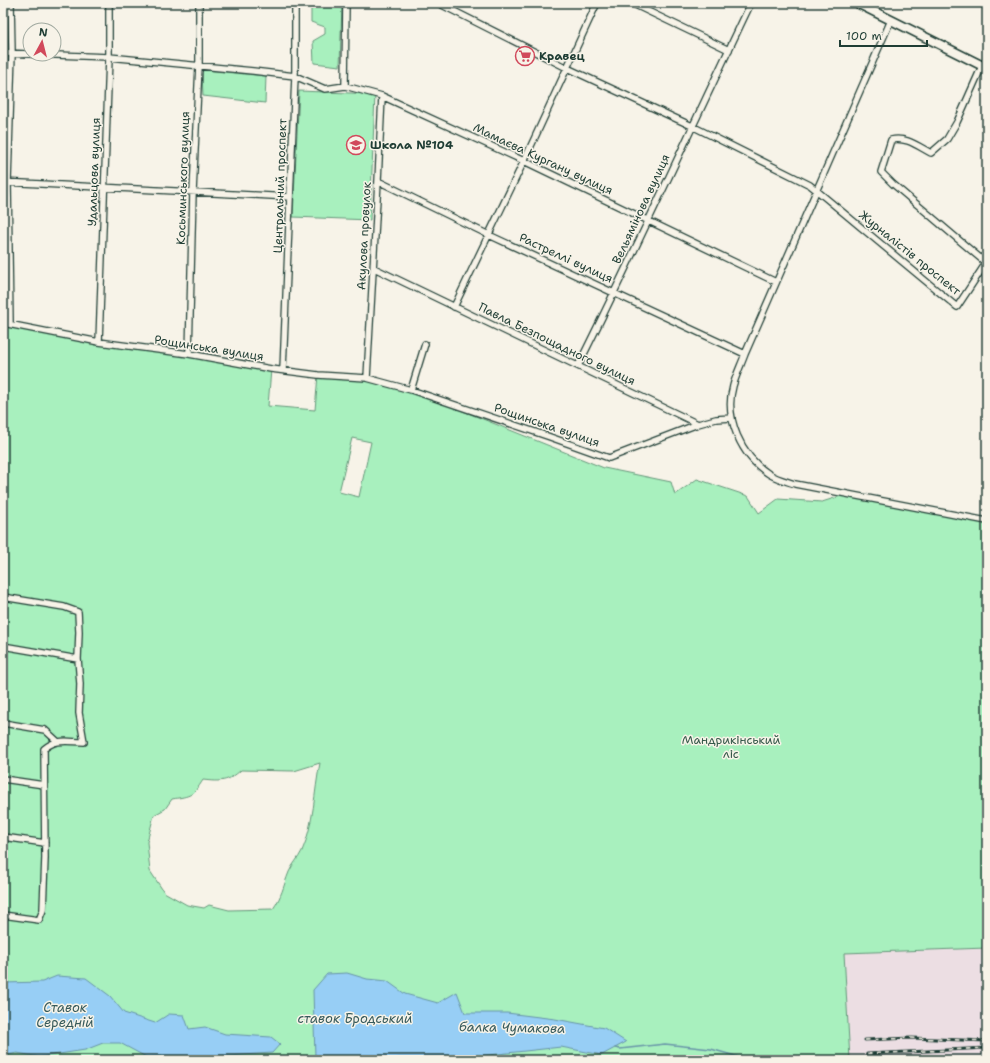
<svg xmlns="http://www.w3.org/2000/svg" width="990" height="1063" viewBox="0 0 990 1063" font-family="'Shantell Sans',sans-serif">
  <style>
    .built { fill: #ecdee3 }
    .green { fill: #a8f0be; stroke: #649679; fill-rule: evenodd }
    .water { fill: #97cef5; stroke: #6794a8 }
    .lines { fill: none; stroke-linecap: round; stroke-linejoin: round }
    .stream { stroke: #6794a8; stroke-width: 1.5 }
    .minor-casing { stroke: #1f3d34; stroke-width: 8 }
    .secondary-casing { stroke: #1f3d34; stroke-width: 11 }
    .minor { stroke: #f7f3e8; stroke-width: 5.5 }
    .secondary { stroke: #f7f3e8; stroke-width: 8 }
    .rail-casing { stroke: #1f3d34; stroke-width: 3 }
    .rail { stroke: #f7f3e8; stroke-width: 1.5; stroke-dasharray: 4.5; stroke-linecap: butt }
    .labels { text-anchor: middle; stroke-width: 3; stroke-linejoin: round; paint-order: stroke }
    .poi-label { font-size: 12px; font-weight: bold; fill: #1f3d34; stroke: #f7f3e8; text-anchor: start }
    .street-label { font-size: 12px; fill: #1f3d34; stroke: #f7f3e8 }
    .park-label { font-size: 12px; fill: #345849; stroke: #f7f3e8 }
    .water-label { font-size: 13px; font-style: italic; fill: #375a5b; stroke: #f7f3e8 }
  </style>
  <rect width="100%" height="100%" fill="#f7f3e8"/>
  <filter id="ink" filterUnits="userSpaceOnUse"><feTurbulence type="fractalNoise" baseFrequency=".025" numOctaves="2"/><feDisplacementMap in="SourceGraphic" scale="8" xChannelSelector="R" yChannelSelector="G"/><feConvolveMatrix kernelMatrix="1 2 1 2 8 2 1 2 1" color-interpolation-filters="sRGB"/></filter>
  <g filter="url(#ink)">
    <path class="built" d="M987,948v112h-137l-6,-107z"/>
    <path class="green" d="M311,3h31l-2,63 -26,-3 -1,-22 12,-7v-7l-14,-5z
      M204,70l62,6 -1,27 -62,-7 -1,-24z
      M299,91l76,3 -5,126 -77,-3z
      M3,323l268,46 -3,37 47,4 3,-35 31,1 62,14 193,78 67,14 4,13 22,-16 51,17 11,17 19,-14 44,3 25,-8 140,27v427l-143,5 6,107h-847zM352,438l19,4 -12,55 -20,-5zM320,763c-6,29 -6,61 -18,88 -4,8 -10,14 -13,21 -6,15 -7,24 -16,37l-44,1 -20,-5 -5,3 -17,-3 -23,-13 -14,-21 -3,-29 7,-27 11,-6 7,-10c19,-3 21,-3 31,-19 17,2 25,2 38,-10l53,1z"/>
    <path class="water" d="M347,973l20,6 20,2 18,13 33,9 19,-11 8,21h42l48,6 49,9 22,14 -24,13 -41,-8 -99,11h-64l-6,2h-76l-1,-3 -2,-67 14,-16z
      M57,976l29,2 24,18 14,17 31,10 14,-9 15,1 5,14 16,-2 20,7 46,3 9,7 -8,9 -44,3 -8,4h-18l-42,-4 -12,2 -28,-15h-17l-18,7 -45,7 -23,-4 -14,3v-73l39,-1z"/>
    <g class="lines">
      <path class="stream" d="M615,1048l5,1 45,-5 46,5 38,11"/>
      <defs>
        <path id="minor" d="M438,3l129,65 125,58 118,59 147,122 29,-44 -93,-79 -12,-12 10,-32c15,-4 28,7 40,13l16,-14 10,-17 25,-56
          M631,3l98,47
          M891,20l-146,334c-4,11 -9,21 -12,32 -9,32 8,70 36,88 8,5 17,7 26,10l192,37
          M3,53l106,4 144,14 42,5 30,13 20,-3 37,10 142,65 252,121
          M345,86l1,-83
          M378,181l111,54 256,119
          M3,182l287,15
          M374,268l324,156 18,-5 16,-1
          M454,307l70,-146 73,-158
          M3,323l96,19 90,12 82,15 47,6 49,3 44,12 139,47 59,21 89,-34
          M10,324l-2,-142 4,-129 -1,-50
          M99,342l10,-285v-54
          M189,354l4,-162 6,-127v-62
          M578,366c60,-120 115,-242 173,-363
          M283,370l12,-294v-73
          M367,378l11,-197 4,-85
          M411,390l14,-46
          M3,597l61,10 14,5 1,20 -1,27 2,25 -1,29 5,29c-16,0 -28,-4 -40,7l1,109 -2,52 -4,10 -36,-5
          M3,646l75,13
          M3,723l42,7 12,11
          M3,779l41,6
          M3,837l42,6"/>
        <path id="secondary" d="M857,3l130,65"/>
      </defs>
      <use href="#minor" class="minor-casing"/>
      <use href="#secondary" class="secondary-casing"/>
      <use href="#minor" class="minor"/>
      <use href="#secondary" class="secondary"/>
      <defs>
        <path id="rail" d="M865,1040l46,-2 76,3
          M867,1054l120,-6"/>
      </defs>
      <use href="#rail" class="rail-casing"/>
      <use href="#rail" class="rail"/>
    </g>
  </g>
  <defs>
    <symbol id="supermarket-ring" viewBox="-11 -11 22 22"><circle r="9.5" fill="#f7f3e8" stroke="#d1495b" stroke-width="1.5"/><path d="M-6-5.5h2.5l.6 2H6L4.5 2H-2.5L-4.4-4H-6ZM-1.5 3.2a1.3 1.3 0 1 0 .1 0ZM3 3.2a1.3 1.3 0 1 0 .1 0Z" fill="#d1495b"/></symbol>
    <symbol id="school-ring" viewBox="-11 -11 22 22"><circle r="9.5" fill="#f7f3e8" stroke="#d1495b" stroke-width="1.5"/><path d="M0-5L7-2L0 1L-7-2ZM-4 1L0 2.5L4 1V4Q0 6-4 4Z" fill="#d1495b"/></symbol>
  </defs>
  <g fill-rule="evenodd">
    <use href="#supermarket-ring" x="514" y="45" width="22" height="22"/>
    <use href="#school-ring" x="345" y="134" width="22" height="22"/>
  </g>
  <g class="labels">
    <g class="poi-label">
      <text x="539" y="60">Кравец</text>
      <text x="370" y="149">Школа №104</text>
    </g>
    <g class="street-label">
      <text transform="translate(543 159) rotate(25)" y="4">Мамаєва Кургану вулиця</text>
      <text transform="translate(94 172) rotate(-88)" y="4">Удальцова вулиця</text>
      <text transform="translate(183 178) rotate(-88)" y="4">Косьминського вулиця</text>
      <text transform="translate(280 186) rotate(-88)" y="4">Центральний проспект</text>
      <text transform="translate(641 209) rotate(-65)" y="4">Вельямінова вулиця</text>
      <text transform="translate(364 236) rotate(-87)" y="4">Акулова провулок</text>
      <text transform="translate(910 253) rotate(39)" y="4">Журналістів проспект</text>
      <text transform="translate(566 258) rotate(25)" y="4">Растреллі вулиця</text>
      <text transform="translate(557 344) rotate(26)" y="4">Павла Безпощадного вулиця</text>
      <text transform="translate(209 348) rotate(9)" y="4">Рощинська вулиця</text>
      <text transform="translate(547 425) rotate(19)" y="4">Рощинська вулиця</text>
    </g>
    <g class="park-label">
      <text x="731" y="744">Мандрикінський<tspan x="731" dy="14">ліс</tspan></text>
    </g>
    <g class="water-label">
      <text x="65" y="1012">Ставок<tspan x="65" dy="15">Середній</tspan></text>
      <text x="355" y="1023">ставок Бродський</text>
      <text transform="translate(512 1027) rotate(1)" y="5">балка Чумакова</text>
    </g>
  </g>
  <rect width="990" height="1063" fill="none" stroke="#f7f3e8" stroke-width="16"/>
  <rect x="8" y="8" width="974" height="1047" fill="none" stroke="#1f3d34" stroke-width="1.5" filter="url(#ink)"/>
  <g transform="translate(42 42) rotate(7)"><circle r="19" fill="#f7f3e8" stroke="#a1aaa0"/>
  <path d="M0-3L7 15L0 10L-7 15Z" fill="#d1495b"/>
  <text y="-6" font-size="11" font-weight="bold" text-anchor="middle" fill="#1f3d34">N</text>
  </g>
  <path d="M840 40v6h87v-6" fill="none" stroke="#1f3d34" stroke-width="2"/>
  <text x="846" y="40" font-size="12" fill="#1f3d34" stroke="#f7f3e8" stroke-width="3" paint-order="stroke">100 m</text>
</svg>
